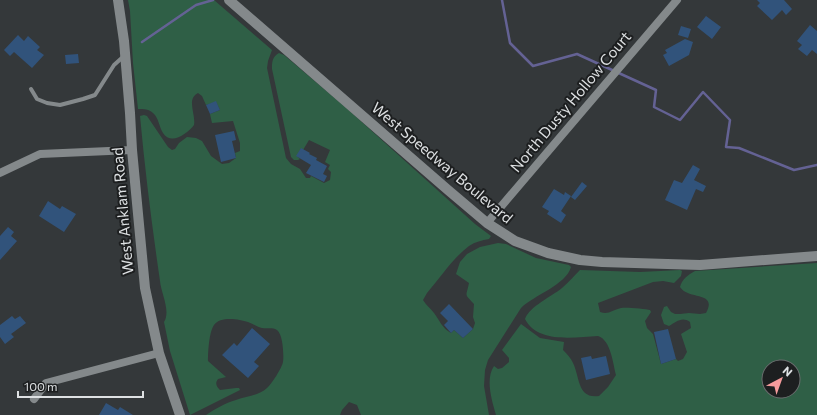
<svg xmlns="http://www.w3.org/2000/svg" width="817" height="415" viewBox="0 0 817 415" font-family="Commissioner,sans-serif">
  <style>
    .green { fill: #2f5f46; fill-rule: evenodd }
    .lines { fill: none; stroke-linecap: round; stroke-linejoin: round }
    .stream { stroke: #646294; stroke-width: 2.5 }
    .building { fill: #31537b }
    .service { stroke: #84898b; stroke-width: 4 }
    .minor { stroke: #84898b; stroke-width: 8 }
    .secondary { stroke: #84898b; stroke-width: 10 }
    .labels { text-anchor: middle; stroke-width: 4; stroke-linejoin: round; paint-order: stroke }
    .street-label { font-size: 15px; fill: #dee1e3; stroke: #1d1f20 }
  </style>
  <rect width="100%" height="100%" fill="#34383a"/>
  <path class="green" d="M128,0h86l58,50 -4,11 -1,7 19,90 5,6 9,5 6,9h4l1,-2 13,7 6,-3 1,-8 -3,-3 2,-4 -5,-3 5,-12 -21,-10 -6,10 -2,-1 -4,7 3,3 -2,1h-4l-3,-3 -19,-88c0,-7 0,-12 7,-16l5,2 60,51 131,118 16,12 -2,3c-7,1 -14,3 -20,7 -16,12 -29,32 -42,47l-4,7c3,5 7,8 11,13 6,8 8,15 17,20l3,-3 9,8 10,-9 2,-6 -2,-6 1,-13c-10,-11 -8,-6 -5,-21l-13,-9 4,-12 7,-8 13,-7 18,-4 8,1 30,14 33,7 2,2c-5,18 -37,28 -50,41l-33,52 -3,10 -1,16 5,29h-128l-4,-10 -8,-3 -7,8 -2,5h-134c9,-6 19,-12 30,-15 11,-4 22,-4 31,-12 4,-3 15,-20 16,-26 1,-6 0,-28 -6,-32 -5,-3 -9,-1 -15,-2 -4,-1 -9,-4 -14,-6 -9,-3 -28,-6 -34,3 -5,7 -6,27 -6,36l18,16 -8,2c-3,4 -2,7 2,11l16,-2h3l1,2 -50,25 -20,-64 -6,-29c7,-11 -3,-29 -4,-41 -8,-55 -15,-110 -20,-165l4,-1 3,1 21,31 4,3 3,-1 4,-6 8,-6 9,1 6,3 9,15 11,8 7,-1 7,-5 -1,-5 5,-2v-8l-7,-22 -21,2 -2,-9 10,-4 -4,-8 -10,3 -4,-9 -4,-3c-12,6 -2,21 -4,32 -6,8 -23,21 -31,8 -4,-6 -4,-15 -10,-20 -4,-4 -9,-4 -15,-4l-5,-46 -3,-52z
    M817,263v152h-321c-4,-14 -11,-36 -2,-49l4,3 4,-1 7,-6v-4l-7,-8 19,-26 19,14 24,4 -1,8c4,4 8,8 10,13 7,14 4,36 26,33l9,-9 8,-12c-3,-11 -5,-35 -18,-39 -23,1 -60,8 -73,-17 5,-13 26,-22 37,-31 7,-6 12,-12 18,-18l60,2 40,-2 2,1 -1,5 -7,7 -11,-2 -10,1 -55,21 2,9c9,3 12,-2 21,-4 5,-1 25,1 29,2l1,2 -6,9 2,7 6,6 8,30 15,-5 2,2 5,-2 4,-7 -6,-18 10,-6 -1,-6c-8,-6 -14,0 -21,4l-5,-2 -3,-9 3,-8 3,-1 4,6 4,2h5l9,-1 11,1 6,-1c12,-22 -18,-13 -26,-26 2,-8 8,-12 15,-16zM769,367h24v24h-24z"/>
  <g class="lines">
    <path class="stream" d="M502,0l8,43 23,23 44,-12 79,36 -2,17 26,13 23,-28 27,28 -4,27 13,1 55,22 23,-5
      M142,42l54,-37 17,-5"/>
  </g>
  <path class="building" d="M757,0h27l8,9 -6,6 -4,-5 -10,10 -15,-14 3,-3z
    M706,16l15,11 -9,12 -15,-12z
    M810,25l7,6v23l-5,-4 -5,6 -9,-7 4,-4 -5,-4z
    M681,26l10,3 -3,9 -10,-3z
    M18,35l6,6 4,-5 12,11 -3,3 7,5 -12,13 -18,-16 -4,4 -6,-6z
    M685,39l8,3 -4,13 -20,11 -6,-11 4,-2 -2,-3z
    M78,54l1,9 -13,1 -1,-9z
    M216,101l4,9 -10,4 -4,-9z
    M234,131l2,9 -4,1 4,17 -15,4 -6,-27z
    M301,148l9,5 -1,1 8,4 -1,2 11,6 -4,8 4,2 -3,6 -18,-9 5,-8 -15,-9z
    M693,165l7,4 -6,11 12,6 -3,6 -7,-3 -9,21 -22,-10 9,-20 8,3z
    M582,182l5,4 -12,14 -4,-3z
    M554,189l10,6 1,-3 6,4 -10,15 5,4 -5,8 -14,-9 2,-3 -7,-4z
    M48,201l12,8 2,-3 14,8 -12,18 -25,-16z
    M8,227l6,5 -3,4 6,5 -17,19v-24z
    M449,304l24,25 -10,9 -9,-8 -3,3 -7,-8 4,-4 -8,-8z
    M12,316l3,3 5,-3 6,7 -15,11 3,3 -9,7 -5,-7v-12z
    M252,328l18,16 -16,18 5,4 -11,12 -26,-23 12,-12 3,3z
    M668,329l8,30 -15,5 -7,-32z
    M591,356l1,3 14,-3 4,18 -24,6 -5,-22z
    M106,403l12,7 2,-3 13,8h-34z"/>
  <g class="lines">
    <path class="service" d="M31,89l6,10 10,4 13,2 23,-6 12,-4 19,-30 10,-9"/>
    <path class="minor" d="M0,173l40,-19 92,-4
      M487,223l190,-223
      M34,399l12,-16 113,-30"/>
    <path class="secondary" d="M118,0l6,41 6,72 2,37 13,138 14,65 21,62
      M229,0l219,190 39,33 28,18 33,12 32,7 22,2 98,3 117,-9"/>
  </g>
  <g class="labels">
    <g class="street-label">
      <text transform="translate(571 102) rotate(-50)" y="5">North Dusty Hollow Court</text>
      <text transform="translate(442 163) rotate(40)" y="5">West Speedway Boulevard</text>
      <text transform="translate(123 211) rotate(-95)" y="5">West Anklam Road</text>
    </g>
  </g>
  <g transform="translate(781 379) rotate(41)"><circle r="19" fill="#1d1f20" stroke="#6a6d6e"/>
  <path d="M0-3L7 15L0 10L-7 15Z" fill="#f59b9c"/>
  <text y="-6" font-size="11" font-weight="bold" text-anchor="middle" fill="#dee1e3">N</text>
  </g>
  <path d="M18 391v6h125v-6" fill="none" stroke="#dee1e3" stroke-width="2"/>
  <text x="24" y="391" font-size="12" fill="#dee1e3" stroke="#1d1f20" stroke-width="3" paint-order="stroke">100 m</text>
</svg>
